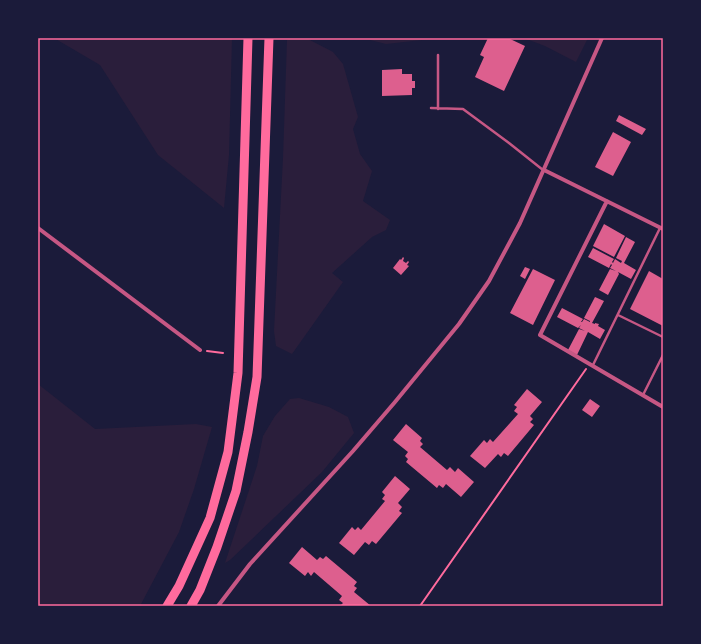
<svg xmlns="http://www.w3.org/2000/svg" width="701" height="644" viewBox="0 0 701 644" font-family="Signika,sans-serif">
  <style>
    .green { fill: #2a1e3b }
    .building { fill: #dd5f8e }
    .lines { fill: none; stroke-linecap: round; stroke-linejoin: round }
    .path { stroke: #ff6b9d; stroke-width: 2 }
    .service { stroke: #c65784; stroke-width: 2.5 }
    .minor { stroke: #c65784; stroke-width: 4 }
    .trunk { stroke: #ff6b9d; stroke-width: 9 }
    .neatline { fill: none; stroke: #ff6b9d; stroke-width: 1.5 }
  </style>
  <rect width="100%" height="100%" fill="#1b1b3a"/>
  <path class="green" d="M54,38h178l-3,117 -5,53 -66,-53 -58,-90z
    M291,38h15l27,14 10,12 15,53 -5,12 7,25 12,17 -9,30 27,19 -4,10 -14,7 -40,36 11,9 -51,72 -16,-8 -2,-15 9,-173 4,-118z
    M371,38h69l-54,6 -16,-4z
    M524,38h64l-12,24 -31,-16z
    M38,384l57,45 101,-5 16,3 -18,62 -15,43 -39,74h-102z
    M299,398l30,9 19,10 6,16 -32,39 -92,88 -5,3 32,-97 6,-30 12,-20 15,-17z"/>
  <path class="building" d="M488,38h20l17,8 -21,45 -29,-14 9,-20 -4,-2z
    M402,69v5h10v7h3v7h-3v7l-30,1v-26z
    M619,115l27,14 -4,6 -26,-14z
    M613,132l18,10 -18,34 -18,-9z
    M604,224l21,12 -11,21 -21,-11z
    M626,237l9,5 -11,21 12,7 -5,9 -13,-7 1,2 -11,21 -9,-5 11,-21 6,2 -6,-3 2,-3 -1,-1 -2,4 -21,-11 5,-9 21,11 -2,3 1,1 2,-4 6,4 1,-2 -6,-3z
    M403,257l1,1 -1,3 3,2 2,-2 1,1 -2,3 2,1 -8,9 -8,-7 7,-9 1,1z
    M525,267l5,2 -5,10 -5,-3z
    M533,269l22,11 -22,45 -23,-12z
    M649,271l14,8v47l-33,-17z
    M595,297l9,4 -12,22 3,1v-1l4,1 -1,2 7,4 -5,9 -12,-7 -11,23 -9,-5 11,-21 6,2 -6,-3 2,-3 -3,3 -21,-11 5,-9 21,11 -2,3h1l2,-3 6,3v-1l-6,-3z
    M527,389l15,13 -12,14 3,3 -3,3 4,3 -26,31 -4,-3 -3,4 -3,-3 -13,14 -15,-12 14,-16 3,3 3,-4 3,3 25,-28 -4,-3 3,-4 -3,-2z
    M590,399l10,7 -8,11 -10,-7z
    M406,424l16,14 -2,3 3,3 -3,3 27,23 3,-3 5,5 3,-4 16,14 -13,15 -15,-13 -3,4 -4,-3 -2,3 -31,-26 2,-3 -3,-3 3,-4 -15,-12z
    M395,476l15,13 -12,14 4,4 -3,4 3,2 -26,31 -4,-3 -3,4 -4,-3 -11,13 -15,-12 13,-16 3,3 3,-3 3,3 24,-29 -3,-2 3,-4 -3,-3z
    M302,547l15,13 3,-3 3,2 3,-3 31,26 -3,4 3,2 -3,4 17,14h-31l3,-3 -4,-3 3,-4 -28,-24 -3,4 -3,-4 -3,4 -16,-13z"/>
  <g class="lines">
    <path class="path" d="M207,351l16,2
      M420,606l166,-237"/>
    <path class="service" d="M438,55v54
      M431,108l32,1 46,34 34,27
      M618,315l45,22
      M593,365l67,-137
      M643,395l20,-40"/>
    <path class="minor" d="M544,170l119,59
      M607,201l-67,134 123,72
      M38,228l162,122
      M218,606l32,-42 103,-113 42,-49 64,-78 30,-43 31,-58 82,-185"/>
    <path class="trunk" d="M167,606l12,-20 31,-68 18,-66 10,-79 10,-335
      M191,606l9,-16 17,-43 19,-56 12,-59 9,-55 12,-339"/>
  </g>
  <rect width="701" height="644" fill="none" stroke="#1b1b3a" stroke-width="78"/>
  <rect x="39" y="39" width="623" height="566" class="neatline"/>
</svg>
